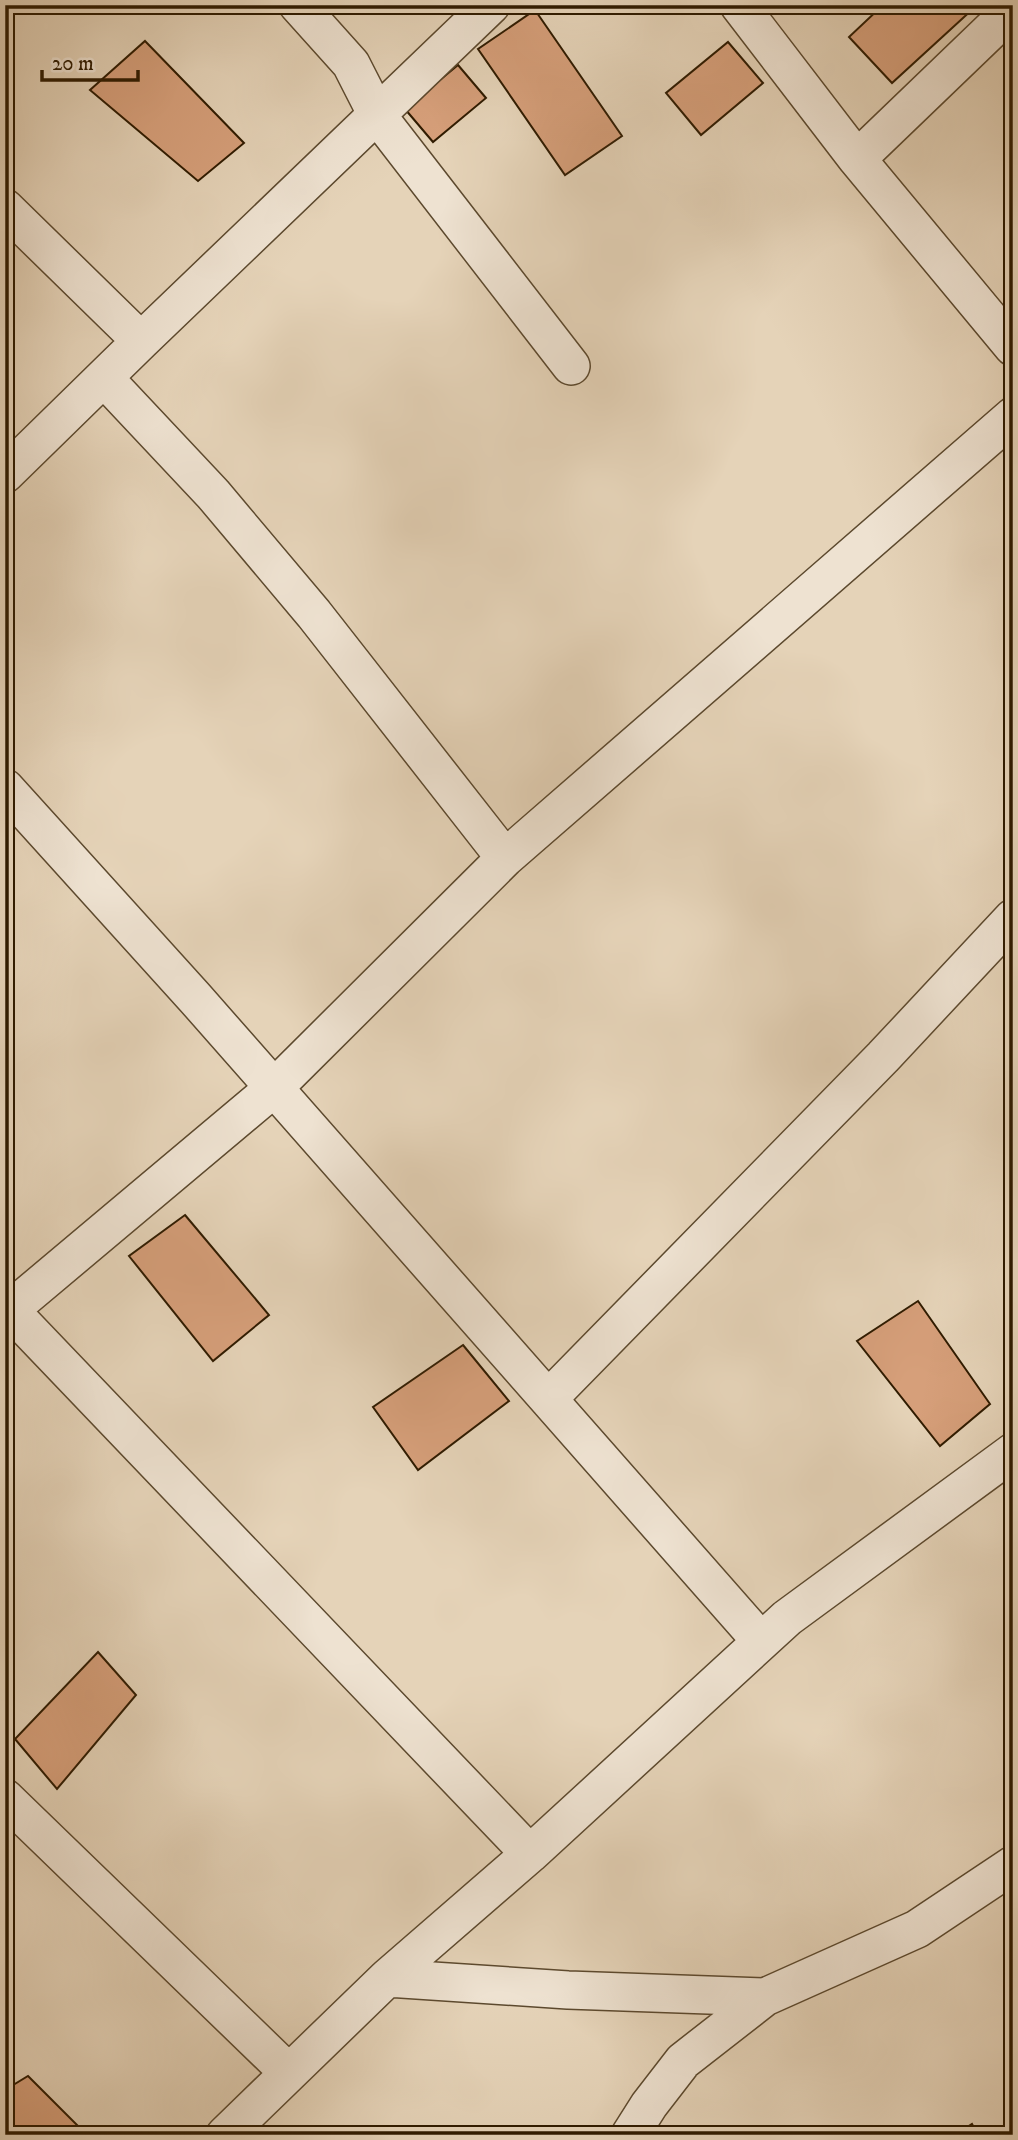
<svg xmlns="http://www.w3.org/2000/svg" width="1018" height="2140" viewBox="0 0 1018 2140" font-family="'IM FELL DW Pica',serif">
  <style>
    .building { fill: #d69f7a; stroke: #2f1b00; stroke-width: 2 }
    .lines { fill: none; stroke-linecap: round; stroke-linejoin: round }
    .minor-casing { stroke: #5c492e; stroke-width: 40 }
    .minor { stroke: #eee2d1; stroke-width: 37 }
  </style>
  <rect width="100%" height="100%" fill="#e5d3b8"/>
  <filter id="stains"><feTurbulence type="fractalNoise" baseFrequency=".00286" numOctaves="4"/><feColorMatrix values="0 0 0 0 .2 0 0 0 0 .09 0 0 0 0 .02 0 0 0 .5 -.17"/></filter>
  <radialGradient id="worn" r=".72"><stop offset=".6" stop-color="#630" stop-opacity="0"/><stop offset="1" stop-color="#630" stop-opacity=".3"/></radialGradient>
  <path class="building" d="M883,5h91l1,2 -83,76 -43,-46z
    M535,10l87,126 -57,39 -87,-126z
    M145,41l99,102 -46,38 -108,-91z
    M728,42l35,41 -62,52 -35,-42z
    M458,65l28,33 -53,44 -28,-33z
    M185,1215l84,100 -56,46 -84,-105z
    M918,1301l72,103 -50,42 -83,-105z
    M463,1345l46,56 -91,69 -45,-63z
    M98,1652l38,43 -79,94 -42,-50z
    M28,2076l59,59h-81l-1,-45z
    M972,2124l6,11h-23z"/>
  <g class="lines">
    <defs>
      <path id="minor" d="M298,5l53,59 26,51 194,251
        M739,5l118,154 156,188
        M857,159l156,-150
        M5,208l136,133
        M104,378l109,116 101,120 191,244
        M5,474l136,-133 350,-336
        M5,788l190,210 566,643
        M5,1305l525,549
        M5,1314l269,-226 231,-230 508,-442
        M548,1399l335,-342 130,-139
        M5,1798l284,275
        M387,1978l143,-124 257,-236 226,-166
        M225,2135l162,-157 181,12 197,7 152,-68 96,-64
        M630,2135l19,-30 34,-44 82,-64"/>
    </defs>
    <use href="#minor" class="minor-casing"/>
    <use href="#minor" class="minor"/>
  </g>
  <rect width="1018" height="2140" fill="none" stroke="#e5d3b8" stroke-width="28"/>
  <rect x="7" y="7" width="1004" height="2126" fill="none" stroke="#2f1b00" stroke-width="3.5"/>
  <rect x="14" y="14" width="990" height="2112" fill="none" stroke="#2f1b00" stroke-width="2"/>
  <path d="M42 70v10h96v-10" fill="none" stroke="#2f1b00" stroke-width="3.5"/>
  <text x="52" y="70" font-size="21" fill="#2f1b00" stroke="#eee2d1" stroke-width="5" paint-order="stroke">20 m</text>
  <rect width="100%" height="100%" filter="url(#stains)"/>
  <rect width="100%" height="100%" fill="url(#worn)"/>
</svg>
